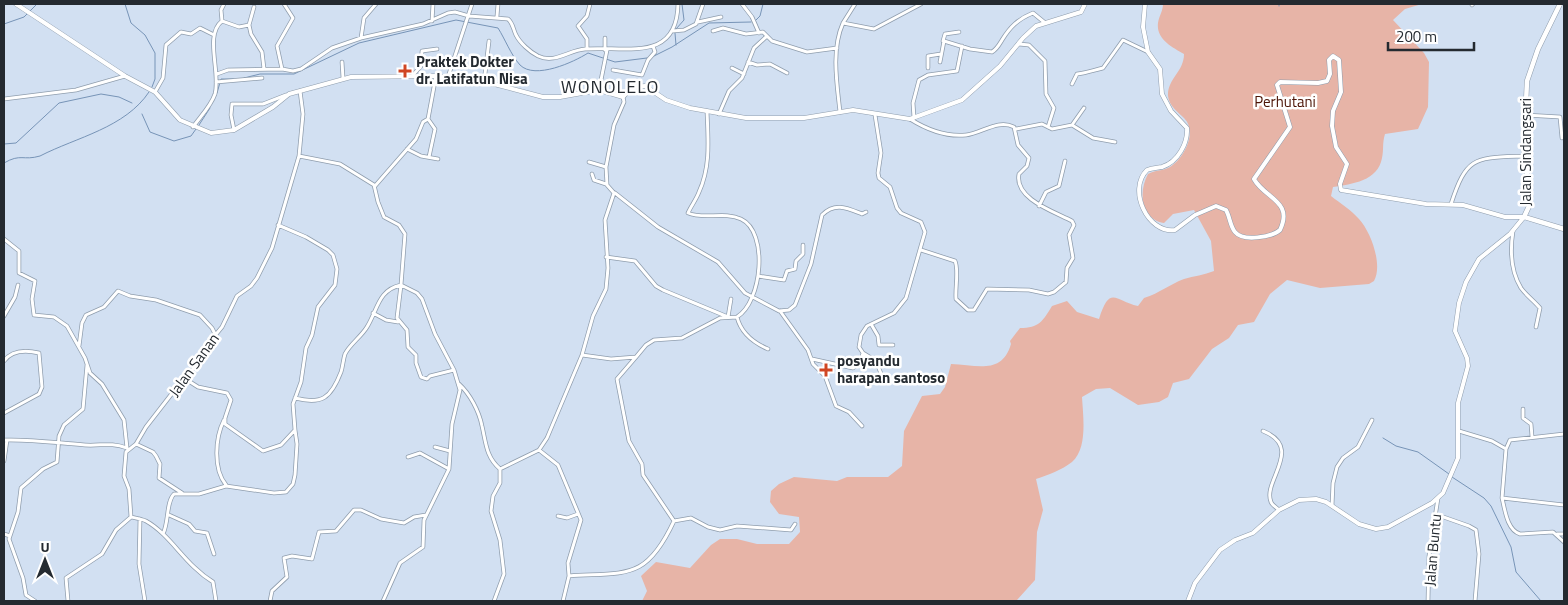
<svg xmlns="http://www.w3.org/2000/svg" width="1568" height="605" viewBox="0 0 1568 605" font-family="'Titillium Web',sans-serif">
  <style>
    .green { fill: #e7b4a7 }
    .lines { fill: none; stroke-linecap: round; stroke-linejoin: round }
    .stream { stroke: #7794b7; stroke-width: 1 }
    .street-casing { stroke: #8f9dad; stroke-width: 4.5 }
    .secondary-casing { stroke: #8f9dad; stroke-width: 5 }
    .primary-casing { stroke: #8f9dad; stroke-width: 5.5 }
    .street { stroke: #fff; stroke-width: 3 }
    .secondary { stroke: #fff; stroke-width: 4 }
    .primary { stroke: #fff; stroke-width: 4.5 }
    .poi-dot { fill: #d04623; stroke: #fff; stroke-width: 2 }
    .labels { text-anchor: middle; stroke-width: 5; stroke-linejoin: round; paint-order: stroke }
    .poi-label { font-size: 15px; font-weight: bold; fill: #242a30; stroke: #fff; text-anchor: start }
    .park-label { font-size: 15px; fill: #4b1305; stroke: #fff }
    .street-label { font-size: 15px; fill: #242a30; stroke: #fff }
    .quarter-label { font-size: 18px; letter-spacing: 1px; fill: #242a30; stroke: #fff }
  </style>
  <rect width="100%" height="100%" fill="#d2e0f2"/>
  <path class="green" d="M1163,4h259l-17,5 -12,11 31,33 5,9 -1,45 -10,22 -33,5c-3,10 -1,15 -3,24 -4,23 -30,26 -49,29l-2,9c9,7 20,14 28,23 12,13 24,46 15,62l-5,3 -49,4 -33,-8 -17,14 -16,28 -16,3 -9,13 -17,11 -23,30 -16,4 -5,14 -9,5 -21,3 -28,-17 -14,1 -14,8c1,19 6,51 -10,65 -10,8 -24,13 -36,17l7,31 -6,22 -2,48 -18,20 -375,1 5,-10 -6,-15 15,-14 34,6 21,-23 9,-6h17l20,5h32l11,-12 -1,-15 -20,-3 -9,-12 1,-11 8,-7 15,-7 43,4 10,-4h41l14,-11 2,-35 18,-35 18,-2 5,-7 6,-23c26,1 51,11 60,-20l-1,-3 10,-13c19,0 23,-7 32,-22l15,-5 10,11 22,7c11,-35 16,-18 39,-13l6,-8c16,-5 26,-14 40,-19 10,-3 20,-4 30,-8l-3,-30 -17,-31 -21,4 -9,9c-23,-4 -26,-31 -16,-49 7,-4 15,-3 22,-7 14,-9 28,-35 14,-49 -6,-6 -15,-12 -16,-22 -1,-17 16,-24 16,-42 -12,-7 -28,-15 -26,-31 1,-7 5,-12 5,-19z"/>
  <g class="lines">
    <path class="stream" d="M125,4l6,19 14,12 10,18v26l-3,8
      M1279,4v2
      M756,20l4,-4 3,-12
      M4,24l20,-7 13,-13
      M676,29l8,-9 -2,-16
      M675,33l1,12
      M652,57l20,-10 37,-24 42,-1
      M244,78l16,-4h34l65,-31 97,-23 42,8c7,11 13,27 22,37 15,15 54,-3 68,-12l27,9 32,-4
      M217,93l4,-14h12
      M142,114l8,18 24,9 17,-5 5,-7
      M199,125l11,-17
      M4,144l12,-1 43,-40 42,-9 18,3 13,6
      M4,163c17,-10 19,-2 36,-7 37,-19 85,-28 109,-64
      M1383,438l13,8 22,6 31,22
      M1452,477l32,21 7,8 20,41 5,25 25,29"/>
    <defs>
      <path id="street" d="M742,4l10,13 7,16
        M1472,5l1,-1
        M254,7l-5,18 2,9 11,18 2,17
        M497,16l1,-12
        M222,21l17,6 10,-2
        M222,21l-1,-11 3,-6
        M432,21l1,-17
        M698,22l23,-5
        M843,23l12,-19
        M673,31l11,-1 12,-6 7,-20
        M713,31l10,-3 23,6 17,-2 9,9 35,11 30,-4
        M361,38l3,-20 12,-14
        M943,41l2,-7 14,-2
        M1019,44l10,1 16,16 1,33 8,14 -6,19
        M587,49v-10l-9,-13 9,-10 3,-12
        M605,50v-12
        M342,62l1,16
        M748,62l9,3 13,-1 17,9
        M940,62l4,-21 26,8 22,3c5,-3 7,-7 10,-12 8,-13 16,-21 31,-27l11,9
        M732,68l12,6
        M928,68v-12l13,-2
        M282,69l-5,-23 16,-28 -9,-14
        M613,70l29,5 6,-15 7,-8 -2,-6
        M217,74l11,-4 54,-1 11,2 8,-2 31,-21 29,-10 62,-14 25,-11 7,-1 14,4 39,3c5,4 5,10 8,16 4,8 14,17 22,21 17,8 31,-6 47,-7 41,-3 92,14 93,-45
        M413,75l8,-9 1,-15 15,-2
        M448,77l24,-73
        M216,82l46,-4
        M484,82l5,-41
        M1072,84l5,-10c10,-1 17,-4 26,-6l20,-28 25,12
        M599,90l8,-40
        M155,92l8,-14 3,-33 15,-13 10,2 9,-6 14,7
        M4,99l72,-9 49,-14
        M840,112c-3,-28 -9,-62 3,-89l31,6 47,-25
        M719,114l10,-23 13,-13 12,-30 13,-12
        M875,115l6,38 -3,20 1,5 11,9 7,21 4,5 20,9 4,10 -19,66 -12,15 -27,13 -6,9 -2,12 4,6 13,8 6,15
        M1525,115l35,2 2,21
        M914,118l-1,-15 6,-23 9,-5 29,-4 5,-25
        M428,119l7,10 -6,28
        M910,119c16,10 37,18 56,16 16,-2 32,-16 48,-8l4,18 11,13 -2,8 -8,8c-5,25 36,38 53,47l2,4 -5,10 4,23 -6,10 -1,14 -12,10 -6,2 -19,-4 -42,-1 -13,21h-6l-12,-11c-1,-11 3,-30 -1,-38l-34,-11
        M1072,125l21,13 22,4
        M193,127c7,-10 18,-21 22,-33 6,-21 -11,-59 7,-73
        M1016,129l26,-5 10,5 20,-4 12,-17
        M234,130l-3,-15 1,-11h31l23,-9
        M407,149l14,7 17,3
        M299,156l41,8 34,21 4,17 6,15 15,8 6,9 -4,51 16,8 5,6 13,35 19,36 6,20 -8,34 -3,45 -25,51 -1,27 -23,16 -17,38
        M589,162l17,5
        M592,174l2,6 12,4
        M375,186l41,-47 7,-17 5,-3 8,-43
        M615,193l43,34 60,35 27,31 34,18 10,-1 6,-5 16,-41 11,-49c13,-13 25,-7 40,-1l4,-2
        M1451,204c16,-49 24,-46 74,-48
        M1039,206l7,-14 13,-6 6,-25
        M1513,231c-3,19 -3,39 8,57 5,7 13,13 19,20l-4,19
        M4,239l15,12v22l16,8 -3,18 2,16 20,2 13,9 18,32 5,15 12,11 22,36 3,28
        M606,257l29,4 21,25 7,4 65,27 3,-18
        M758,276l26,4 3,-9 8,-2 1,-8 7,-7v-9
        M780,311l28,39 5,14 12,12 11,30 13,6 13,14
        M373,313l13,7 12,2
        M4,316l11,-19 3,-12
        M737,317c4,16 17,26 31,32
        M871,324l7,12 1,9h14
        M79,346l3,-23 4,-8 18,-8 14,-16 12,5 26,4 44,15 12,13 4,8
        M582,355l29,4 25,-2 10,-12 8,-5 28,-2 38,-20 17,-1c25,-15 32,-85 4,-98 -17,-8 -37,1 -53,-6 3,-7 8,-13 11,-21 12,-26 9,-53 8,-81
        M812,359l41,9 7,-5 3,-10
        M4,361c8,-11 22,-11 35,-8l3,34 -3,7 -35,19
        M187,380l11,7 29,6 4,7 -6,18v6l38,27 18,-6 14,-15 -2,-26 8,-22 5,-34 6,-13 6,-28 17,-22 2,-16 -4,-14 -5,-5 -22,-13 -28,-12
        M459,384c11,10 20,27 23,42 4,17 4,31 18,43v14l-7,13 -2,15 9,29 4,34 -10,27
        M295,398c27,7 36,0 46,-26 2,-6 2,-12 4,-18 5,-10 16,-17 22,-27 11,-18 11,-37 34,-42l-4,33 10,12 1,17 8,8v8l5,14 6,2 3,-3 24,-6
        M1523,409v9l8,6 1,13
        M224,420c-9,18 -11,49 2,65
        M1263,431c42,17 -1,50 8,71 1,3 6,6 8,8
        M1459,431l33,10 14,8 -4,49 62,7
        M4,440c28,-1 53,3 81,5 17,1 25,-3 42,3
        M136,444l17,8 3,4 4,8 -1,14 23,15
        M435,447l15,4
        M1506,449l4,-9 54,-6
        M539,450l19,15 23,55 -13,43 1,13 -6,25
        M408,457l12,-4 29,16
        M4,461l3,-21
        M500,469l39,-19 8,-12 35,-83 11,-39 13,-27 2,-21 -3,-48 9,-27 -7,-8 -1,-18 8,-42 10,-23 -1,-5
        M1502,498c3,12 5,32 18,36l33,-2 11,10
        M1332,506l1,-23 4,-16 6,-9 15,-11 14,-27
        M1435,514l34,12 7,4 3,24 -4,47
        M169,515l20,9 6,7 12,2 7,21
        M558,516l9,2 11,-4
        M140,519l-1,45 6,37
        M674,521l17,-3 17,9 12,3 17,-4 54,4 4,-6
        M4,534l6,2
        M163,534c6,-12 3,-32 11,-40h25l27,-8 48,7 12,-1 7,-8 2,-9 2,-31 -2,-14
        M1557,534h7
        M569,576c58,-4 77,5 105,-55l-31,-46 -1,-11 -13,-23 -12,-62 19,-22
        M35,601l-9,-6 -3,-17 -14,-39 9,-27 3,-24 22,-19 14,-7 2,-26 5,-11 19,-16 4,-44
        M68,601l-2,-23 36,-24 14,-24 15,-13
        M216,601l-3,-19c-28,-17 -42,-47 -67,-61 -4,-2 -10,-3 -15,-4l-2,-28 -5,-13 2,-24 10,-8 10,-17 31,-40 9,-7 22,-36 14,-17 15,-31 14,-10 6,-8 15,-30 27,-92 4,-42 -3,-23
        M270,601l2,-10 15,-14 -3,-19 8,-2 20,3 7,-27 17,-1 18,-21h7l20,9 23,4 10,-6 12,-2
        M1428,601l1,-45 9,-58"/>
      <path id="secondary" d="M16,4l109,72 30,16 25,28 31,13 23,-3 39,-23 16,-13 62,-17 85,-1 58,8 49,13h17l39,-7 24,7 9,-10 13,-1 21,14 24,8 56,10h58l49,-8 57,9 52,-19 38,-34 23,-28 13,-12 45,-14 4,-8
        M1145,4l-2,23 5,25 12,17 2,25 9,17 16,17c1,15 -9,34 -25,39 -5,1 -10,1 -15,3 -20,20 1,64 28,60l20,-15 21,-9 10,4c4,7 4,16 9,22 8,10 37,5 45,-2 14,-29 -16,-32 -26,-51l36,-52 -13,-42 3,-3 38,1 9,-2 3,-7 -1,-14 4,-4 6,4 2,32 -8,19 -1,15 4,21 11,17 -7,20 1,6 85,14 37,1 42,12h19
        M1188,601l7,-18 25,-33 15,-10 18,-7 26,-23 20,-10 17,-1 10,3 33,22 17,5 12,-2 44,-24 11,-10 15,-35v-55l10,-37 -1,-8 -12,-27 4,-28 7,-21 13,-23 31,-25 14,-17"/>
      <path id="primary" d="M1560,4l-22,45 -11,32 -3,66 6,57 -6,13 40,12"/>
    </defs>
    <use href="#street" class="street-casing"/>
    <use href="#secondary" class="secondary-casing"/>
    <use href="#primary" class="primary-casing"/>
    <use href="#street" class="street"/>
    <use href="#secondary" class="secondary"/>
    <use href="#primary" class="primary"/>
  </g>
  <g class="poi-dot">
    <path d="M402.5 63.5h5v5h5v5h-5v5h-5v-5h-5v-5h5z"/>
    <path d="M823.5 362.5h5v5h5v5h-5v5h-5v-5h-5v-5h5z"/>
  </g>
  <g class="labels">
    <g class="poi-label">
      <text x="416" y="67">Praktek Dokter<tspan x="416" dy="17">dr. Latifatun Nisa</tspan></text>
      <text x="837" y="366">posyandu<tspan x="837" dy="17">harapan santoso</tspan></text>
    </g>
    <g class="park-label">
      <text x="1285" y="107">Perhutani</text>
    </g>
    <g class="street-label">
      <text transform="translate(1526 152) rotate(-90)" y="5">Jalan Sindangsari</text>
      <text transform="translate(194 365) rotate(-54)" y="5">Jalan Sanan</text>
      <text transform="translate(1433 550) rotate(-85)" y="5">Jalan Buntu</text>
    </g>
    <g class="quarter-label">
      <text x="610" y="93">WONOLELO</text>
    </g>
  </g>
  <rect width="1568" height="605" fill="none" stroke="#242a30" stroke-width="10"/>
  <g transform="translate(45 560)" stroke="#ffffff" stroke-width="4" paint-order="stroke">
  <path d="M0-4L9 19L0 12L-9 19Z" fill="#242a30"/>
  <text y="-8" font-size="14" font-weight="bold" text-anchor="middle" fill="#242a30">U</text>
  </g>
  <path d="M1388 42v8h86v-8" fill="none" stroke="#242a30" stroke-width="2.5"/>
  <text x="1396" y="42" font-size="15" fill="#242a30" stroke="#ffffff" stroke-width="4" paint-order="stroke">200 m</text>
</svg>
